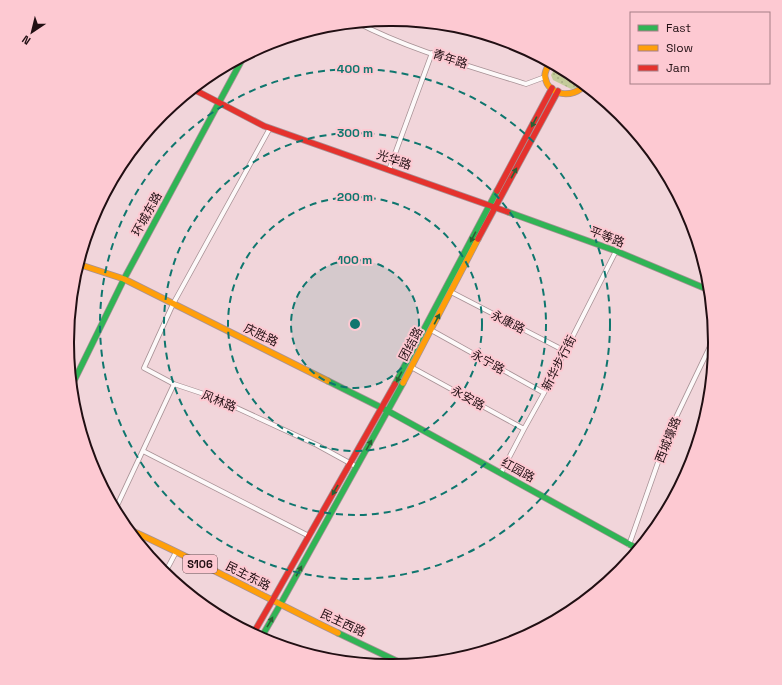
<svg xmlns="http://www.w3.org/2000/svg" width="782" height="685" viewBox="0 0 782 685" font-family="'Space Grotesk','Noto Sans SC',sans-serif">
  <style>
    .grass { fill: url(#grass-dots) }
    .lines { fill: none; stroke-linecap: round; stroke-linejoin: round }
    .street-casing { stroke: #a79195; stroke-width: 5.5 }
    .fast-casing { stroke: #a79195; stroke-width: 7 }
    .slow-casing { stroke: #a79195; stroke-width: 7 }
    .jam-casing { stroke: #a79195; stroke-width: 7 }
    .street { stroke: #fdf9f9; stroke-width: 4 }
    .fast { stroke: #30b455; stroke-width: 5.5 }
    .slow { stroke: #ff9f0a; stroke-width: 5.5 }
    .jam { stroke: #e5322d; stroke-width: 5.5 }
    .oneway { fill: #286234 }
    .ring { fill: none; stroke: #0f766e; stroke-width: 2; stroke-dasharray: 7 5 }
    .labels { text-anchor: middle; stroke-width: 4; stroke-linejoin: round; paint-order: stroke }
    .shield { fill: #fdc9d2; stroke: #63474c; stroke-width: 1 }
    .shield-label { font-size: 11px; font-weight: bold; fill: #210f13 }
    .street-label { font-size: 12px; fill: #210f13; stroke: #fdc9d2 }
    .rim { fill: none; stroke: #210f13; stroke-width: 2 }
    .centre { fill: #0f766e; stroke: #fdc9d2; stroke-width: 2 }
    .ring-label { font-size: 12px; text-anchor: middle; font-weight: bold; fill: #0f766e; stroke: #fdc9d2; stroke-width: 4; stroke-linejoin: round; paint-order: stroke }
  </style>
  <defs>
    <pattern id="grass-dots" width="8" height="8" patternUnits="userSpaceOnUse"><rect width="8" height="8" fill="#c4cb9a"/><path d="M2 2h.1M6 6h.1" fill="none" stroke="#a8ad84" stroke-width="1.8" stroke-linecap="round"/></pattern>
  </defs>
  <rect width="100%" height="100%" fill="#f1d5da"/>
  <path class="grass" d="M556,66l15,8 9,7 -3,7 -6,1 -18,-9 -2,-5z"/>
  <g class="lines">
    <defs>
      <path id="street" d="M356,22c54,28 113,44 170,62l19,-7
        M270,128l-97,176 -29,64 30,16 39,13 104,48 40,22
        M389,170l43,-117
        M451,292l114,59
        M431,330l113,63
        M411,367l113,62
        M143,451l166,85
        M501,473l23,-44 20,-36 72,-142
        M115,510l59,-126
        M629,545l39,-111 46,-96
        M165,573l11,-21"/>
      <path id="fast" d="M508,212l108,39 93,39
        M328,381l60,30 250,138
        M395,384l102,-193
        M72,385l52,-106 120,-223
        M280,605l123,-222
        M338,633l67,32
        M261,638l19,-33"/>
      <path id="slow" d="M550,62c-2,4 -6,10 -5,15 3,19 28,22 40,8
        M78,264l46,15 204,102
        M403,383l75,-144
        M128,529c71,32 140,70 210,104"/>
      <path id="jam" d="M193,89l71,37 244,86
        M497,191l55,-103
        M478,239l80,-148
        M272,601l123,-217
        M253,634l19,-33"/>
    </defs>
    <use href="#street" class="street-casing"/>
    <use href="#fast" class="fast-casing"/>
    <use href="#slow" class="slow-casing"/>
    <use href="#jam" class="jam-casing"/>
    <use href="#street" class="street"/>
    <use href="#fast" class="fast"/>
    <use href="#slow" class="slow"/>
    <use href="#jam" class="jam"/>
  </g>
  <defs><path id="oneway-solid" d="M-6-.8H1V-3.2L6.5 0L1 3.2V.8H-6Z"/></defs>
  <g class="oneway">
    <use href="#oneway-solid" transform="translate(534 122) rotate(118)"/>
    <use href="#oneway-solid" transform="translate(514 173) rotate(-61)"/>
    <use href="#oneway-solid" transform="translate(473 237) rotate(118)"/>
    <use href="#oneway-solid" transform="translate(437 319) rotate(-62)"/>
    <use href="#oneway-solid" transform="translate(399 377) rotate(118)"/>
    <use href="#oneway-solid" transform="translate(369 445) rotate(-61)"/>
    <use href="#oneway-solid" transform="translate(335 490) rotate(120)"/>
    <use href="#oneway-solid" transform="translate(299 571) rotate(-61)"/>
    <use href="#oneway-solid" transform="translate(270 622) rotate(-60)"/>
  </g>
  <circle cx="355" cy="324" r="64" fill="#0f766e" fill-opacity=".12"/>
  <g class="ring">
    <circle cx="355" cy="324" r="64"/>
    <circle cx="355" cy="324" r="127"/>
    <circle cx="355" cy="324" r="191"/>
    <circle cx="355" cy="324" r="255"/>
  </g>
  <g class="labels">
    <rect class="shield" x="183" y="555" width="34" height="18" rx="3"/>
    <g class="shield-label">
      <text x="200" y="568">S106</text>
    </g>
    <g class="street-label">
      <text transform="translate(450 59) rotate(18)" y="4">青年路</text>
      <text transform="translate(394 160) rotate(19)" y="4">光华路</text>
      <text transform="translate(147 214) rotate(-61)" y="4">环城东路</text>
      <text transform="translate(607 237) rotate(21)" y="4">平等路</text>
      <text transform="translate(508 322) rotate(27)" y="4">永康路</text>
      <text transform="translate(261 335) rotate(26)" y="4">庆胜路</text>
      <text transform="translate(411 344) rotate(-62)" y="4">团结路</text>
      <text transform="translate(488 362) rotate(29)" y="4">永宁路</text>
      <text transform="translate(559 363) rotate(-63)" y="4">新华步行街</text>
      <text transform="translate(468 398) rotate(29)" y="4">永安路</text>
      <text transform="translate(219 401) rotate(22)" y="4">风林路</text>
      <text transform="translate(668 440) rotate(-68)" y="4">西城壕路</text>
      <text transform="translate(518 470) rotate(29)" y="4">红园路</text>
      <text transform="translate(248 576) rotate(27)" y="4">民主东路</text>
      <text transform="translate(343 623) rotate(25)" y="4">民主西路</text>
    </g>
  </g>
  <path d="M0 0H782V685H0ZM390 26H392A316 316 0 0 1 708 342V343A316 316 0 0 1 392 659H390A316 316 0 0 1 74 343V342A316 316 0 0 1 390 26Z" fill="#fdc9d2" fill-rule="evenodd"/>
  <path class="rim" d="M390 26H392A316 316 0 0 1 708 342V343A316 316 0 0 1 392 659H390A316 316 0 0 1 74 343V342A316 316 0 0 1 390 26Z"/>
  <circle cx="355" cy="324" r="6" class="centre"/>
  <g class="ring-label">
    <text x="355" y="73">400 m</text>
    <text x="355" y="137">300 m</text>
    <text x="355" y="201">200 m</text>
    <text x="355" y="264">100 m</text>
  </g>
  <rect x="630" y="12" width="140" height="72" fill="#fdc9d2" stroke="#a57f86"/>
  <rect x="638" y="25" width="20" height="6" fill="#30b455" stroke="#a57f86"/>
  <text x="666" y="32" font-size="12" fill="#210f13">Fast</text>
  <rect x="638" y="45" width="20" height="6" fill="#ff9f0a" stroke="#a57f86"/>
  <text x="666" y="52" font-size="12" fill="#210f13">Slow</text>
  <rect x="638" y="65" width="20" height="6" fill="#e5322d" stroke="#a57f86"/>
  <text x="666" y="72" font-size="12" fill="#210f13">Jam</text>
  <g transform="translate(32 32) rotate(215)" stroke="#fdc9d2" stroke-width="3" paint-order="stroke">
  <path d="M0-3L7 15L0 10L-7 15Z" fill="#210f13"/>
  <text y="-6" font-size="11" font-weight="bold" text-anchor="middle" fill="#210f13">N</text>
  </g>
</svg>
